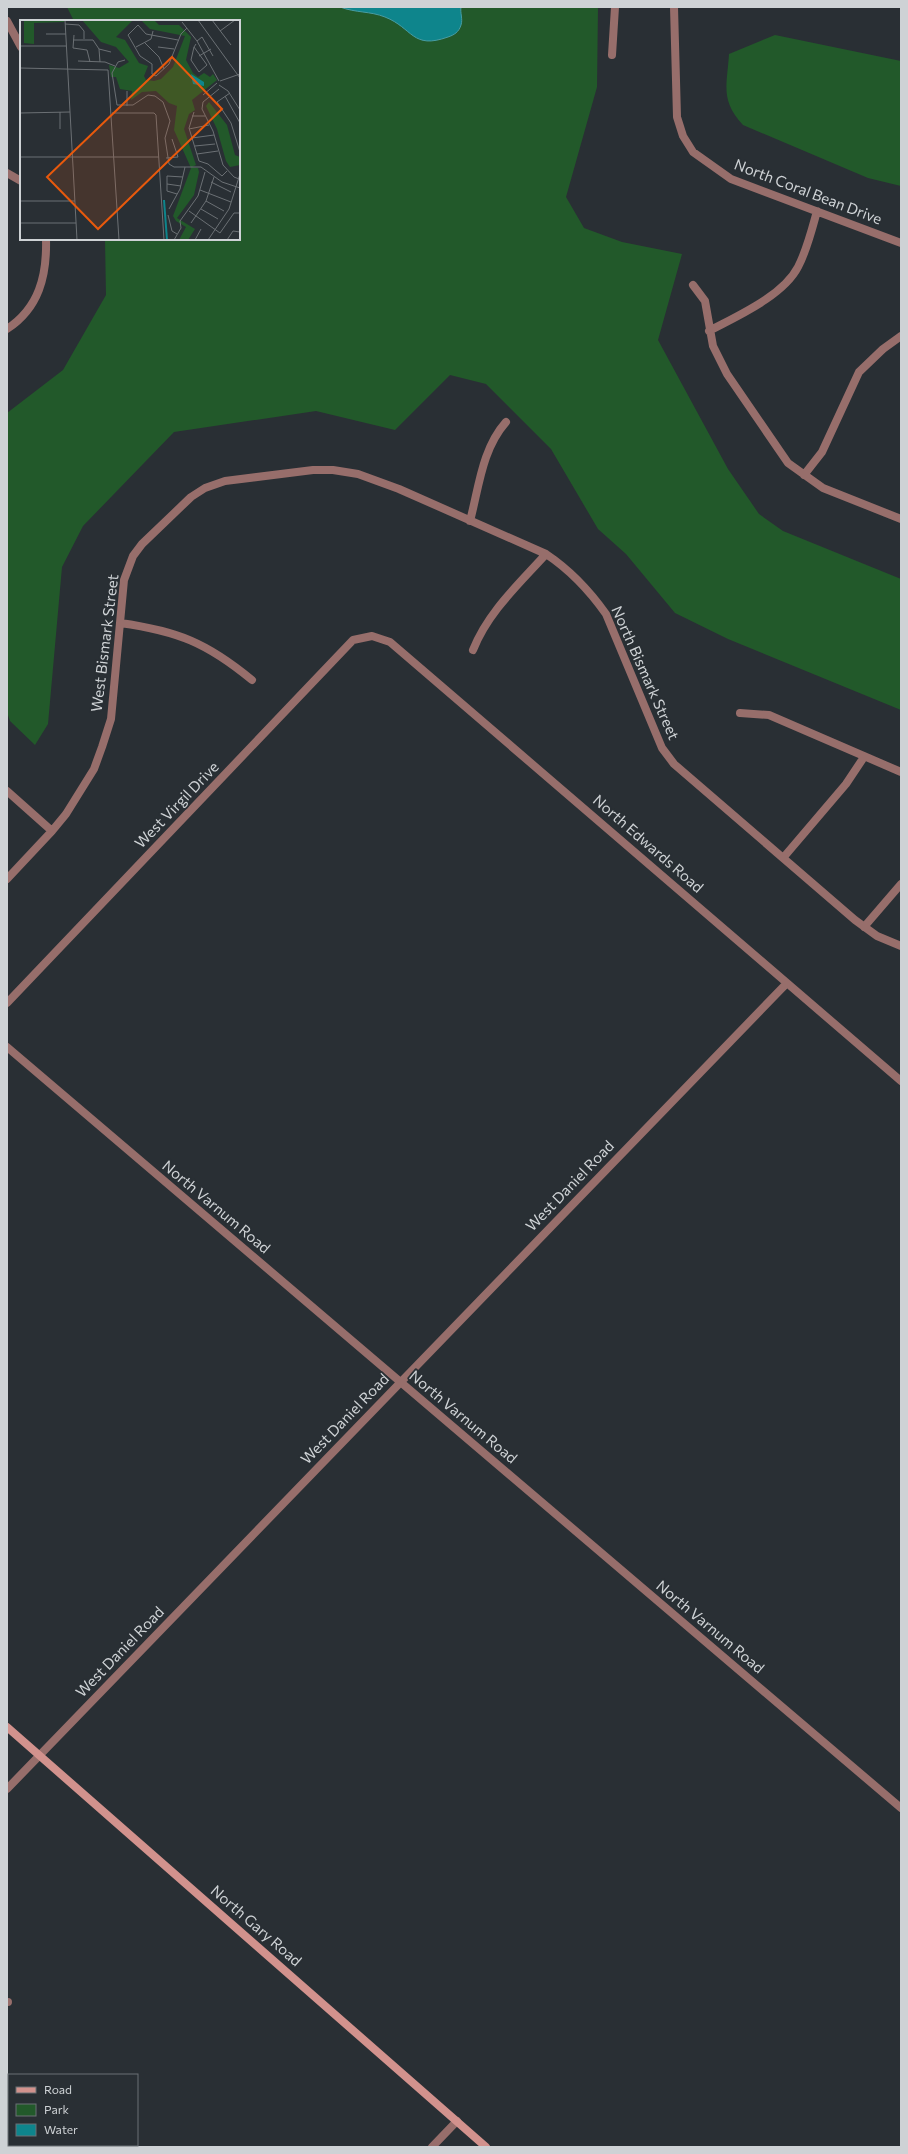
<svg xmlns="http://www.w3.org/2000/svg" width="908" height="2154" viewBox="0 0 908 2154" font-family="Commissioner,sans-serif">
  <style>
    .green { fill: #22592a }
    .water { fill: #0e858c; stroke: #489ca2 }
    .lines { fill: none; stroke-linecap: round; stroke-linejoin: round }
    .street { stroke: #976e6b; stroke-width: 8 }
    .secondary { stroke: #d2928d; stroke-width: 8 }
    .labels { text-anchor: middle; stroke-width: 3.5; stroke-linejoin: round; paint-order: stroke }
    .street-label { font-size: 15px; fill: #ced2d5; stroke: #292f34 }
    .inset-river { fill: none; stroke: #0e858c; stroke-width: 2 }
    .inset-road { fill: none; stroke: #6b7074; stroke-width: 1 }
    .view { fill: #e8590c; fill-opacity: 0.15; stroke: #e8590c; stroke-width: 2 }
    .inset-edge { fill: none; stroke: #ced2d5; stroke-width: 2 }
  </style>
  <rect width="100%" height="100%" fill="#292f34"/>
  <path class="green" d="M67,7h531l-1,80 -31,110 18,31 38,14 60,12 -24,86 70,129 31,45 24,17 118,48v131l-173,-71 -53,-26 -49,-59 -28,-25 -47,-80 -65,-65 -36,-9 -55,55 -79,-19 -142,21 -91,94 -21,41 -14,157 -13,21 -25,-24 -3,-9v-299l56,-43 43,-75 -1,-56h134v-218h-165z
    M775,35l126,26v125l-33,-8 -125,-53c-23,-25 -16,-39 -14,-71z"/>
  <path class="water" d="M340,7h121c-1,6 2,12 0,18 -2,7 -7,10 -13,12 -36,13 -35,-9 -63,-20 -15,-6 -29,-4 -45,-10z"/>
  <g class="lines">
    <path class="street" d="M674,7l3,110 6,19 10,16 38,27 170,64
      M7,21l14,26
      M612,55l3,-48
      M7,173l14,8
      M693,285l12,16 8,45 14,28 61,89 35,25 78,31
      M7,329c32,-21 40,-53 39,-90
      M709,331c28,-15 74,-35 89,-64 9,-17 14,-38 19,-56
      M804,475l18,-23 37,-80 24,-23 18,-13
      M470,521c9,-34 12,-72 36,-99
      M120,623c58,8 87,20 132,57
      M473,650c15,-38 46,-66 73,-96
      M740,713l29,2 132,57
      M7,791l45,40
      M783,858l63,-74 18,-27
      M7,879l45,-48 14,-17 28,-45 8,-22 9,-28 13,-139 9,-24 9,-12 49,-47 14,-9 20,-7 88,-11h20l25,4 41,15 147,65c24,16 43,36 60,60l56,134 12,16 181,156 22,16 24,10
      M864,927l37,-43
      M7,1003l346,-363 19,-4 18,6 511,439
      M7,1047l894,761
      M7,1789l780,-806
      M7,2002h1
      M432,2147l25,-26"/>
    <path class="secondary" d="M7,1727l479,420"/>
  </g>
  <g class="labels">
    <g class="street-label">
      <text transform="translate(808 192) rotate(21)" y="5">North Coral Bean Drive</text>
      <text transform="translate(105 643) rotate(-83)" y="5">West Bismark Street</text>
      <text transform="translate(645 673) rotate(66)" y="5">North Bismark Street</text>
      <text transform="translate(177 805) rotate(-46)" y="5">West Virgil Drive</text>
      <text transform="translate(648 844) rotate(41)" y="5">North Edwards Road</text>
      <text transform="translate(570 1186) rotate(-46)" y="5">West Daniel Road</text>
      <text transform="translate(216 1207) rotate(40)" y="5">North Varnum Road</text>
      <text transform="translate(463 1417) rotate(40)" y="5">North Varnum Road</text>
      <text transform="translate(345 1419) rotate(-46)" y="5">West Daniel Road</text>
      <text transform="translate(710 1627) rotate(40)" y="5">North Varnum Road</text>
      <text transform="translate(120 1652) rotate(-46)" y="5">West Daniel Road</text>
      <text transform="translate(256 1926) rotate(41)" y="5">North Gary Road</text>
    </g>
  </g>
  <g transform="translate(20 20)">
    <rect width="220" height="220" fill="#292f34"/>
    <path d="M4,0h40v2l-30,1v21l-10,-1zM62,0h51l-17,17 9,3 14,23 9,3 -4,10 2,4 8,1 7,-2 12,-12 12,-31 -35,-7 -9,-9h13l5,5h20l12,12 -5,23 7,13 5,4 6,-4 6,4 3,-3 4,6 -25,20 3,10 -6,4 -5,15 12,36 -4,2 6,1 1,4 -5,23 -17,23 18,11 -7,11h-9l7,-13 -10,-6 -3,-5 18,-48 -17,-38 3,-24 -8,-3 -13,-12 -14,1 -11,8 1,-9 -12,-2 -4,-12h-5l-2,-12 10,3 10,-6 -13,-15 -15,-5zM189,82l18,23 8,30 5,2v8l-10,2 -4,-6 -9,-32 -11,-23z" fill="#22592a"/>
    <path d="M171,54l13,8v4l-11,-2z" fill="#0e858c"/>
    <path class="inset-river" d="M144,180l3,40"/>
    <path class="inset-road" d="M45,0l12,220M178,0l42,58M192,0l19,25M162,2l15,19 22,40M45,4l14,1 5,6v8M200,11l15,-11M26,14h20M54,15l-1,13 14,2 3,12M53,20h20l6,9 1,13M158,20l-32,-6 -8,-9 -10,10 12,21 12,8v10l4,2 13,-12 12,-30 6,-6M177,21l5,-4 11,19M125,23l14,14 5,12M0,26h46M116,27l15,-8 2,-8M138,27l16,2M174,27l-3,13 8,12 8,-7 -13,-18 2,-3M79,29l12,3M179,36l12,-7M105,40l-7,2 -6,11 5,32h16l15,-10 7,1 8,6 7,19 -5,17 4,26 5,3h27l21,15 18,6M58,41l27,1 10,4M0,48l88,2 11,170M200,61l20,-7M199,65l9,6 12,19M199,69l-16,13 -1,7 11,22 10,34 11,12 5,2M210,73l-13,9 14,21 9,29M183,75l14,-12M205,76l15,27M107,86v-15M40,92v17M174,92l-5,16 10,33 9,3 14,12 5,-5M0,93l50,-1M92,93h42l2,2 8,125M172,96h13M169,109l20,-4M172,118l22,-3M175,126l20,-2M177,134l21,-3M0,137h139M146,138l12,-1 -6,-18M191,162l20,10M147,164l14,2M180,170l31,12M157,174l-10,-3v-15l16,1M0,181h55M186,181l18,10M149,189l11,-20 5,-22M181,189l17,10M169,191l31,22M148,195l4,16 5,3M0,203h56M171,203l15,-22 8,-24M200,213l14,-20h6M154,220l7,-12 -1,-7 18,-25 7,-24M175,220l6,-11M188,220l21,-31 11,-35M207,220l6,-9 7,1"/>
    <path class="view" d="M152,37l50,52 -124,120 -51,-52z"/>
    <rect width="220" height="220" class="inset-edge"/>
  </g>
  <rect width="908" height="2154" fill="none" stroke="#ced2d5" stroke-width="16"/>
  <rect x="8" y="2074" width="130" height="72" fill="#292f34" stroke="#6b7074"/>
  <rect x="16" y="2087" width="20" height="6" fill="#d2928d" stroke="#6b7074"/>
  <text x="44" y="2094" font-size="12" fill="#ced2d5">Road</text>
  <rect x="16" y="2104" width="20" height="12" fill="#22592a" stroke="#6b7074"/>
  <text x="44" y="2114" font-size="12" fill="#ced2d5">Park</text>
  <rect x="16" y="2124" width="20" height="12" fill="#0e858c" stroke="#6b7074"/>
  <text x="44" y="2134" font-size="12" fill="#ced2d5">Water</text>
</svg>
